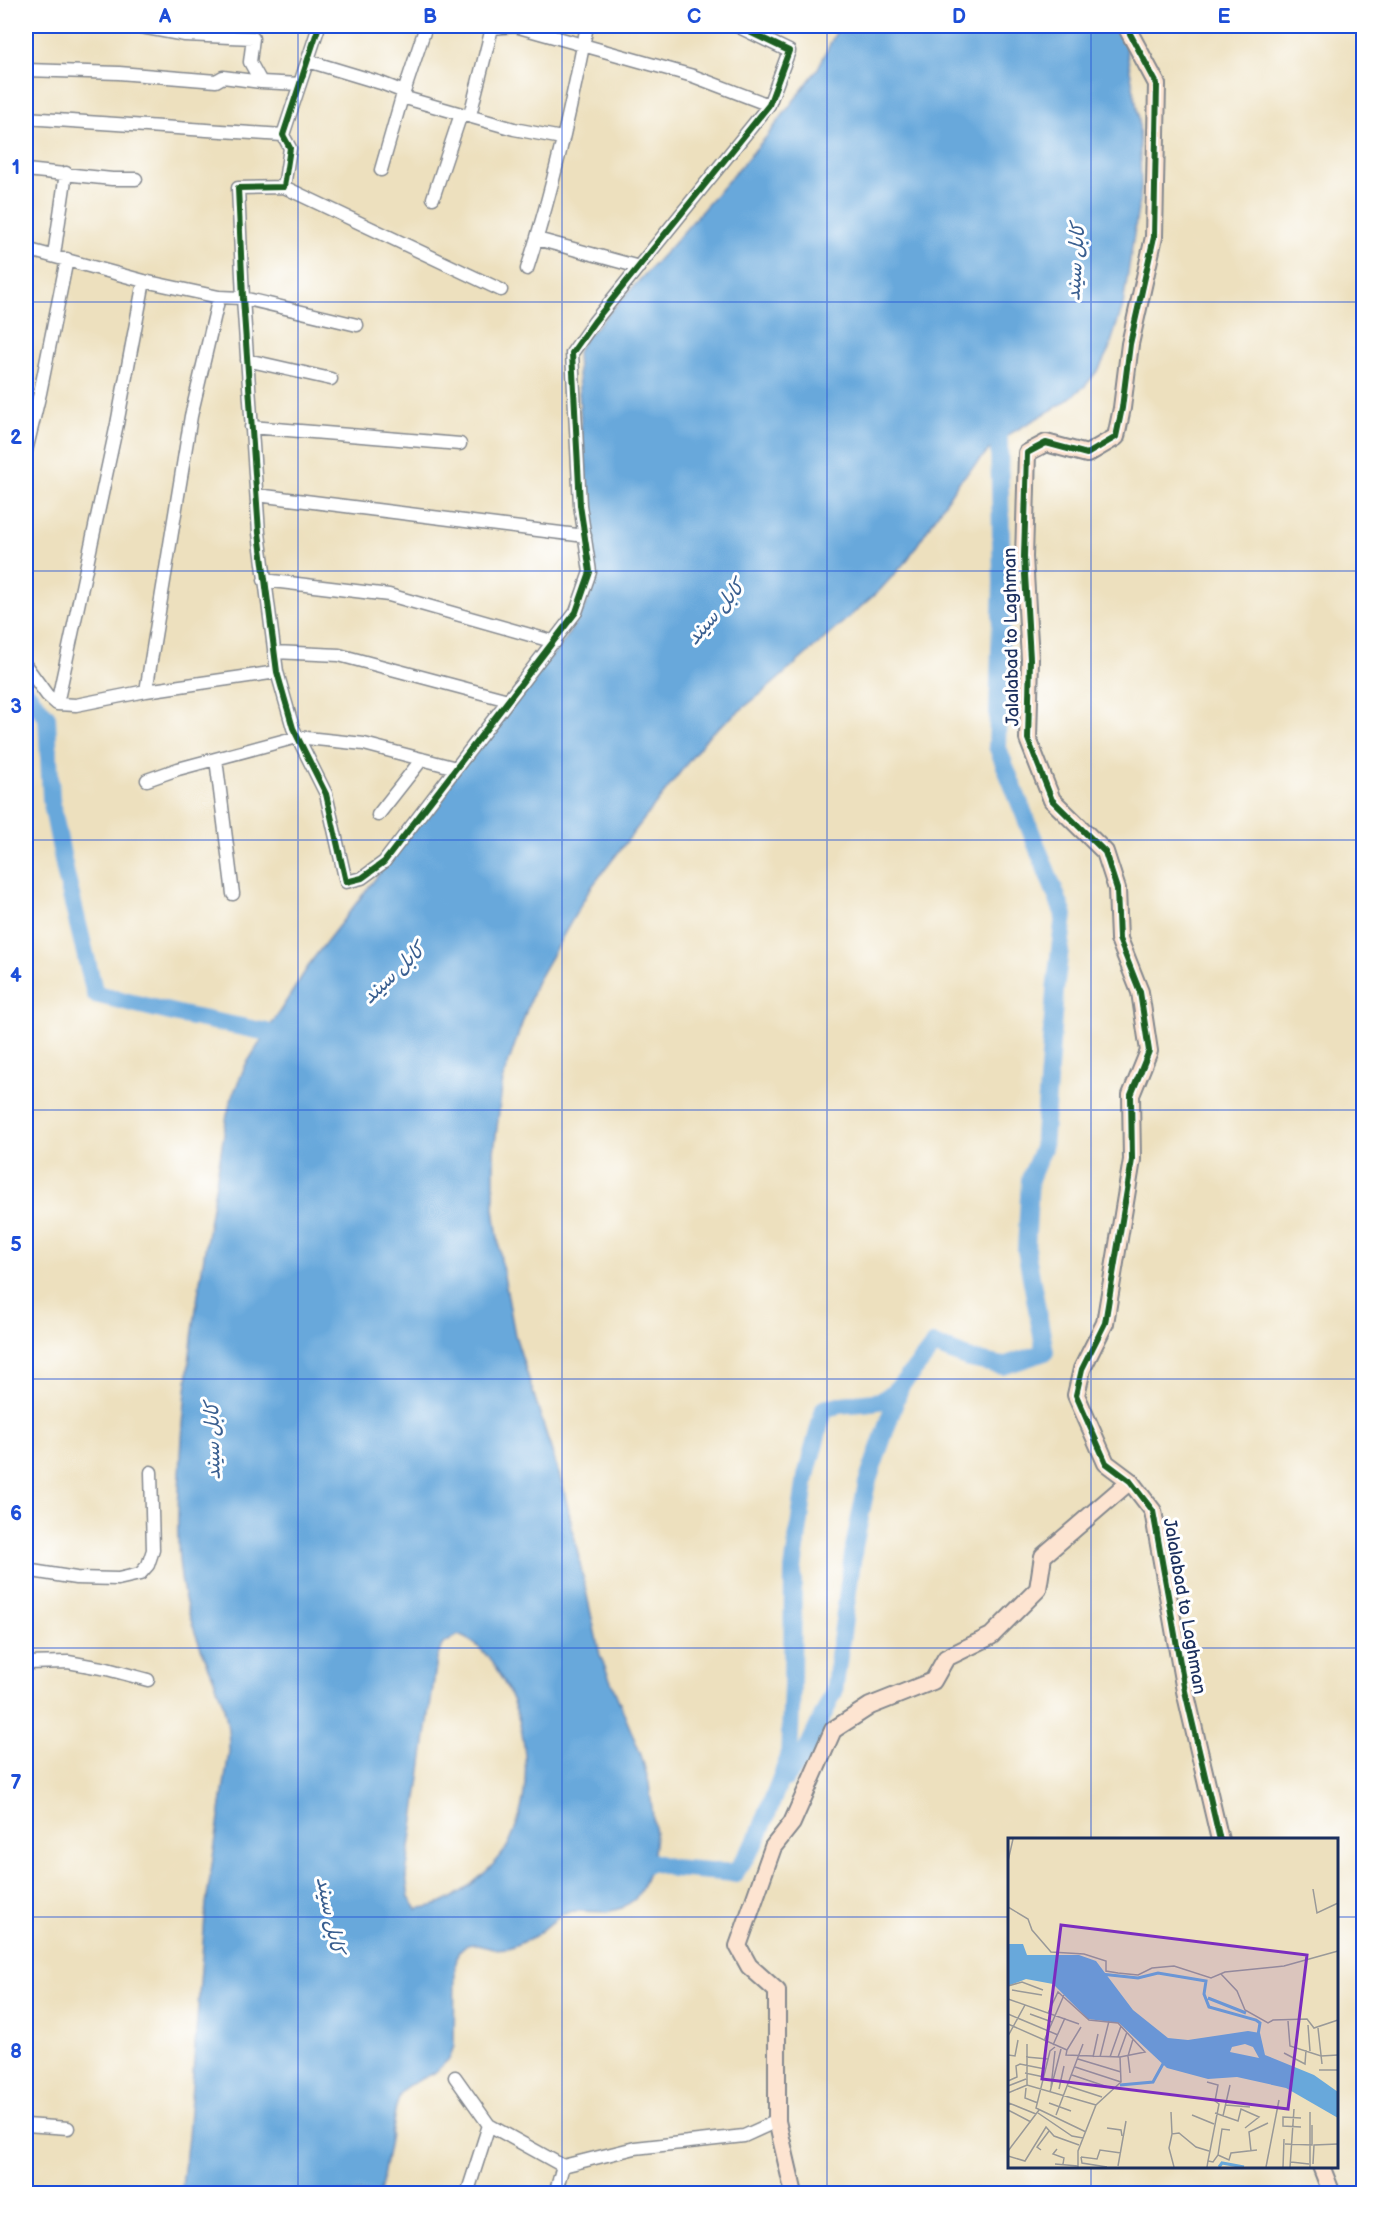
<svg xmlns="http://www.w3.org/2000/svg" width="1389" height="2219" viewBox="0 0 1389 2219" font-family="'Balsamiq Sans','Playpen Sans Arabic',sans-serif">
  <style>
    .water { fill: #68a8db; stroke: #426c9c; stroke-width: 1.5; fill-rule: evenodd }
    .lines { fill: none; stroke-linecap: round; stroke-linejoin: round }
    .river { stroke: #68a8db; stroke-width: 18 }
    .street-casing { stroke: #84888e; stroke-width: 15 }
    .secondary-casing { stroke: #84888e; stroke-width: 20 }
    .street { stroke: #fff; stroke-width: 12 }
    .secondary { stroke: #fde4d1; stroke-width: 16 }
    .cycleway-casing { stroke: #fff; stroke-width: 10 }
    .cycleway { stroke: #1b5e20; stroke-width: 6 }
    .grid { fill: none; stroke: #1d4ed8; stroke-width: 1.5; stroke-opacity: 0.55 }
    .labels { text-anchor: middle; stroke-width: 6; stroke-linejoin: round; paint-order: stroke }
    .street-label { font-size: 18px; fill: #1b2f5e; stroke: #fff }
    .water-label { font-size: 20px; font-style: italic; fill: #3a5f90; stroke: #fff }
    .inset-river { fill: none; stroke: #68a8db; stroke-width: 3 }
    .inset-road { fill: none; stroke: #999998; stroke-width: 1.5 }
    .view { fill: #7b2cbf; fill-opacity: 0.15; stroke: #7b2cbf; stroke-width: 3 }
    .inset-edge { fill: none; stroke: #1b2f5e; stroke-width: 3 }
    .neatline { fill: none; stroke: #1d4ed8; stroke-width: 2 }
    .grid-label { font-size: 20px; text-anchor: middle; font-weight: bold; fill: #1d4ed8 }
  </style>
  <rect width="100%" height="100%" fill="#fff"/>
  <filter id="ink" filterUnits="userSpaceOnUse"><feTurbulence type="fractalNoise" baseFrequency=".0167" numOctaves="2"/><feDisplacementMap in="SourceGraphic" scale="12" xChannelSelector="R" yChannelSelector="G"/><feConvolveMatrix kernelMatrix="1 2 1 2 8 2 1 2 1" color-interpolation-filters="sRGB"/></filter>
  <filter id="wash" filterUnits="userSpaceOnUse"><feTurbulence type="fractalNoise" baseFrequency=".008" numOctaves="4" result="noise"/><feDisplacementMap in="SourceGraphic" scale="24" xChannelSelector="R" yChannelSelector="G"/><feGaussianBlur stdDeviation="1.35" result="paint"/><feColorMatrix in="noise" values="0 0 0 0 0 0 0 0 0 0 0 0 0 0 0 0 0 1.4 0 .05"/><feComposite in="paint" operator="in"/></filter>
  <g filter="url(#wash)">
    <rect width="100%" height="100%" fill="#ede0be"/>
    <path class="water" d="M839,26h283l17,93 2,70 -18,116 -14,44 -10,20 -14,17 -23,18 -49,28 -23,17 -32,34 -50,76 -28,31 -118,103 -53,42 -119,154 -54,94 -33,96 -9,73v57l7,51 14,75 49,155 36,165 41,100 8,28 6,52 -3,27 -10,26 -7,11 -13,9 -15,4 -34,-1 -12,4 -26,21 -17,8 -10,4 -15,1 -19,-5 -7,1 -9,8 -3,15 -1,78 -5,13 -15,14 -27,13 -7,9 -4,12 -16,86 -199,1 7,-57 18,-233 23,-152c1,-49 -17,-73 -33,-117 -9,-24 -15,-49 -17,-75 -3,-34 0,-69 2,-104 6,-115 28,-228 46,-341l5,-18 13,-31 68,-107 183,-236 69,-83 24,-40 4,-39 -8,-61 -8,-148 7,-12 89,-96 94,-108 50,-66zM458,1635c19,7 29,19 39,36 32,49 38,117 13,170 -9,21 -45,51 -66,61 -8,4 -18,5 -27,7l-8,-11 -3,-23 31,-216 5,-14z"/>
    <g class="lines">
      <path class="river" d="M26,692l21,25 4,82 15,76 29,119 87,21 85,17 14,19
        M786,1778l18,-22 30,-64 20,-145 13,-64 34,-98
        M631,1869l21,-7 20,6 63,5 22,-33 32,-83 3,-71 1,-116 13,-94 18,-67c18,-7 36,-4 55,-8 16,-4 44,-42 55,-56l36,14 33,7 42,-14 -19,-102 4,-71 13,-31 12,-157 9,-76 -67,-169 5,-162 -3,-143 -4,-22"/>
    </g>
  </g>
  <g filter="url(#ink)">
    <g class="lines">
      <defs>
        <path id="street" d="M136,26l49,9 68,3 -3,24 11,20 39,2
          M319,26l-36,109 7,13 -6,39 -46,1 5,110 16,235 18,139 16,56 33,66 20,88 16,-4 22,-16 192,-250 14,-40 -10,-67 -8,-152 22,-31 175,-217 20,-54 -52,-25
          M488,26l4,2 23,-2 178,50 76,29
          M308,61l73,22 23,9 -2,5 112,32 48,9
          M26,70l93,3 97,8 7,-4 38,5
          M404,92l22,-66
          M470,115l22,-87
          M26,118l257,17
          M26,170l86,9h24
          M381,170l21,-73
          M284,187l217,103
          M433,198l28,-84
          M537,239l102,28
          M26,249l118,32 75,16 24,1 114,27
          M54,255l12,-82
          M527,269c26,-79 44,-162 60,-243
          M247,360l84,19
          M251,427l209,17
          M26,451l14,-58 27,-134
          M257,495l328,41
          M264,580l125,15 166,47
          M274,652l65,3 169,45
          M26,666l21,29 10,9 19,1 70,-14 131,-19
          M146,691l45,-275 28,-119
          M57,704l60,-280 27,-143
          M216,759l17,135
          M147,780l31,-11 119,-32 67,7 92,24
          M378,815l44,-56
          M26,1570l50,8 42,1 22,-5 8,-9 5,-15 -2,-78
          M26,1663l42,-1 39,7 41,11
          M455,2077l34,48 74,41
          M26,2125l42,3
          M467,2194l22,-69
          M555,2194l8,-28 72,-18 109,-12 33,-15"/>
        <path id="secondary" d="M1129,26l-1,4 29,54 -3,153 -24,107 -8,64 -6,29 -29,17 -41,-11 -19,10 -3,104 6,102 -2,80 24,61 53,52 12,37 2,50 21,53 9,59 -18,44 1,65 -27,163 -23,46 -6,26 30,68 24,18 23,30 32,180 35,149
          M1321,2166l11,28
          M794,2194l-17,-73v-130l-28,-25 -11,-20 35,-99 19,-24 41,-93 37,-24 63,-25 13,-23 45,-22 47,-47 5,-33 87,-75"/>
      </defs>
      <use href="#street" class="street-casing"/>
      <use href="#secondary" class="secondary-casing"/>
      <use href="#street" class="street"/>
      <use href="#secondary" class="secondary"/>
      <defs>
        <path id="cycleway" d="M319,26l-36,109 7,13 -6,39 -46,1 5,110 16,235 18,139 16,56 33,66 20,88 16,-4 22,-16 192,-250 14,-40 -10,-67 -8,-152 22,-31 175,-217 20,-54 -52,-25
          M1129,26l-1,4 29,54 -3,153 -24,107 -8,64 -6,29 -29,17 -41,-11 -19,10 -3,104 6,102 -2,80 24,61 53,52 12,37 2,50 21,53 9,59 -18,44 1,65 -27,163 -23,46 -6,26 30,68 24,18 23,30 32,180 35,149"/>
      </defs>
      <use href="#cycleway" class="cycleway-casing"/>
      <use href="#cycleway" class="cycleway"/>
    </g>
  </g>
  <path class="grid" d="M298,26v2168M562,26v2168M827,26v2168M1091,26v1814M26,302h1338M26,571h1338M26,840h1338M26,1110h1338M26,1379h1338M26,1648h1338M26,1917h984M1336,1917h28M1091,2166v28"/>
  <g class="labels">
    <g class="street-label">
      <text transform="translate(1011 637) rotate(-91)" y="6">Jalalabad to Laghman</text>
      <text transform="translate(1185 1606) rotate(80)" y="6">Jalalabad to Laghman</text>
    </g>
    <g class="water-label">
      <text transform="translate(1075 262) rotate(-86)" y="7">کابل سيند</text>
      <text transform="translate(715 612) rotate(-49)" y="7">کابل سيند</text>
      <text transform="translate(393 973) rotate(-43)" y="7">کابل سيند</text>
      <text transform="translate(212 1441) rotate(-91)" y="7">کابل سيند</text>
      <text transform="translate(331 1915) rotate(79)" y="7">کابل سيند</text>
    </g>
  </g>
  <g transform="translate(1008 1838)">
    <rect width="330" height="330" fill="#ede0be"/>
    <path d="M0,106h15l4,11h52l17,6 37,49 35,28 20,2 60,-9 12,2 5,22 49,20 24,17v26l-52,-30 -49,-11 -29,2 -41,-11 -48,-45 -31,-4 -35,-35 -27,-5 -18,7zM237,206l8,3 6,11 -29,-6 2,-5z" fill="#68a8db" fill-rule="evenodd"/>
    <path class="inset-river" d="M93,136l37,4 20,-5 48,8 -2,13 5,13 47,13 4,3 -2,12M200,160l38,15M112,247l33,-3 11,-20M211,329l3,-4 22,4"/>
    <path class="inset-road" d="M0,23l5,-22M305,51l4,24 21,-10M0,69l20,12 4,11 19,22 33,2 22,7v10l12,2 20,2 14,-7 22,-2 37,12 14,-6 59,-6 54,-15M213,136l16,17 8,19 23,13 5,-3 34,-1 7,9 24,-8M0,148l14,-4 21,8M4,152l30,5M0,161l71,25M0,176l50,21M22,176l22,8M280,183l2,25 31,10 17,-1M0,186l59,26 -1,5 54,2 25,-5 -27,-29 -29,-3 -31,-28 -10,21M300,187l2,26M310,190l4,36M0,198l17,-31M36,203l20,-46M45,207l12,-27M47,209l-5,4 -14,57 50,24M59,212l14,-23M276,215l21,11 1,-14M0,217l7,1 3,-16M18,219l22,2M85,219l5,-23M92,219l9,-36M102,219l11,-31M110,219l9,-25M70,221l43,13M67,229l46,15M311,232h19M17,235l19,4M122,235l-2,-17 5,-17M64,237l39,13M0,243l9,-4 -1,-11 4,-2 25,5M199,244l11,3 -3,16 4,3 -11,57M19,247v-41M0,248l18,-7M60,248l34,11M43,249l4,-36M18,250l-1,10 13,5M51,251l5,-23M42,254l11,-43M0,255l19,-8 69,20M41,265l22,8M218,267l24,2M0,272l1,-7 27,11M0,272l23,12M163,274l1,22 7,-1 17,14 13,4M30,275l34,23 11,2M207,275l23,8 3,-12 18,8 -14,11M48,277l27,-71M184,277l22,9M215,278l7,-31M293,289l-18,-1v-9l18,1M99,290l14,2 1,6M164,296l-3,14 5,19M277,306l27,1v-20M49,311l-4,5 11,4 -1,6M33,312l-4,-3 12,-16M0,313l31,-41M243,313l-2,-19 19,-9M210,317l11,5 2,-7 26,-3M0,318l17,5 21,-34 8,9 25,9M73,319l16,2 3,-9 21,3M73,319l1,6 25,4M283,324l18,2M47,326l23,2M305,326l1,-19 24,-1M110,328l8,-45M70,329v-16l18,-46 25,-23 -1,-25M199,329l1,-6 5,1 5,-7 4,-26 8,1M258,329l13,-67M275,329l1,-28M282,329l4,-58M302,329v-55"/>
    <path class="view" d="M53,87l246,30 -19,154 -246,-30z"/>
    <rect width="330" height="330" class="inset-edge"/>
  </g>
  <rect width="1389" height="2219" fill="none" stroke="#fff" stroke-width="66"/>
  <rect x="33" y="33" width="1323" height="2153" class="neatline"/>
  <g class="grid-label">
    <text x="165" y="23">A</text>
    <text x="430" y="23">B</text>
    <text x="694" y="23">C</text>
    <text x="959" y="23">D</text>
    <text x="1224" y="23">E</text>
    <text x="16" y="174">1</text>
    <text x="16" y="444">2</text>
    <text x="16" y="713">3</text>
    <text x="16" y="982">4</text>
    <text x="16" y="1251">5</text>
    <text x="16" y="1520">6</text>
    <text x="16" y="1789">7</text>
    <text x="16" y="2058">8</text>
  </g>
</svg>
